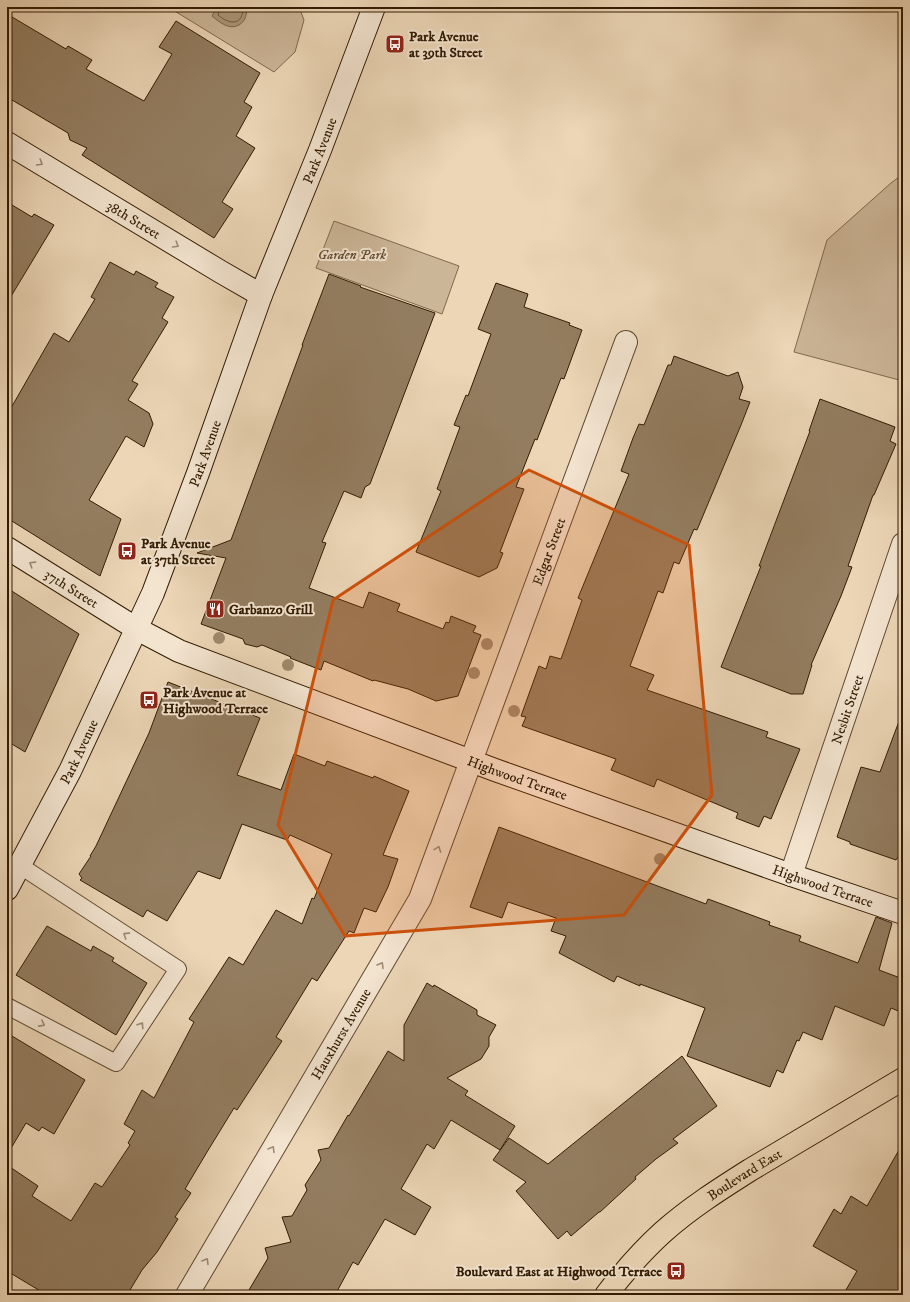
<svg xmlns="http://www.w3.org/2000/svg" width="910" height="1302" viewBox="0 0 910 1302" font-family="'IM FELL DW Pica',serif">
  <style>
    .green { fill: #ccb698; stroke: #7f694e }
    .water { fill: #ad9779; stroke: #7c664a }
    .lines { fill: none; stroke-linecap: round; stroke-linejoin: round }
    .shore { stroke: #705a3e; stroke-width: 1 }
    .building { fill: #937d60; stroke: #321c03 }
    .lane-casing { stroke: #604a30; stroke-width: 18 }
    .street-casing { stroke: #604a30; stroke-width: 24 }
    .secondary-casing { stroke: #321c03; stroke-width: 24 }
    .primary-casing { stroke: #321c03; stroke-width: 24 }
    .lane { stroke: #f3e4d0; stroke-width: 16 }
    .street { stroke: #f3e4d0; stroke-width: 22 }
    .secondary { stroke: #f3e4d0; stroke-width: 22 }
    .primary { stroke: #ecd6b6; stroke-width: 22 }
    .tree { fill: #9f896c }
    .oneway { stroke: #9c8a74 }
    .marked { fill: #cd500b; fill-opacity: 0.2; stroke: #cd500b; stroke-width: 3; stroke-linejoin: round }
    .labels { text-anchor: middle; stroke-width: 4; stroke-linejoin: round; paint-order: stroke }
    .poi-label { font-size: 14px; font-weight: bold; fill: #321c03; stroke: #f3e4d0; text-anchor: start }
    .street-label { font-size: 14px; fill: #321c03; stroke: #f3e4d0 }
    .park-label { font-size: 14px; font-style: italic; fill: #604a30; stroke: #f3e4d0 }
  </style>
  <rect width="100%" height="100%" fill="#ecd6b6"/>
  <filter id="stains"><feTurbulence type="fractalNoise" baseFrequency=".005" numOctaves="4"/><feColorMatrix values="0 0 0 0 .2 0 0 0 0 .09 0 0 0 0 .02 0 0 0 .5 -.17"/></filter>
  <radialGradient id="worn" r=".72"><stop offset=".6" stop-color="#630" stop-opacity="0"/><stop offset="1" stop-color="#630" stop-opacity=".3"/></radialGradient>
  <path class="green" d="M175,7h124l5,13 -9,32 -21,20 -101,-62z
    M903,174v207l-109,-29 33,-112 64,-57z
    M334,221l125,45 -17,48 -126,-46z"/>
  <path class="water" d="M217,7h29c3,13 -8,24 -21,18 -5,-2 -9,-6 -13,-9z"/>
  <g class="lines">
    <path class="shore" d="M220,7l-2,8c12,10 25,11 25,-8"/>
  </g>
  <path class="building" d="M7,14l59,35 2,-3 24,14 -6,9 58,32 28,-47 -13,-7 17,-26 84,52 -16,29 8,5 -16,29 19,12 -33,54 11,7 -19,29 -132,-83 5,-7 -17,-8 -2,-7 -61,-36z
    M7,202l25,15 2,-3 20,11 -47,78z
    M110,262l24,13 2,-4 22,12 -3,4 19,10 -12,21 6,4 -36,59 6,3 -10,16 21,13 4,11 -9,23 -18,-11 -37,64 32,19 -21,57 -93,-58v-103l47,-82 15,9 26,-43 -4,-2z
    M329,274l32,12 -1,1 75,26 -65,171 -5,3 -4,11 -17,-7 -22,51 4,1 -17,45 54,20 6,-16 31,12 -3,7 46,18 3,-7 3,1 2,-7 25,10 -3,6 8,3 -23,61 -22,5 -28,-12 -34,-9 -1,1 -49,-20 -3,9 -31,-12 1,-1 -29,-12 -5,2 -12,-3 -2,-5 -42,-15 25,-66 -29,-5 34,-13 72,-195h-1z
    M496,283l32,11 -4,13 46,16 -1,2 13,5 -18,49 -3,-1 -24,62 -2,-1 -19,48 8,2 -24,63 3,1 -6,15 -18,9 -63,-25 25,-61 -4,-2 23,-62 -6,-2 12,-30 2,1 23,-62 -13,-5z
    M674,356l54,20 10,-4 5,15 -4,12 11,3 -9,23 -44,105 -3,-1 -15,35 -5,-2 -11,31 -5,-2 -28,75 24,9 -7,15 121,42 -2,5 34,12 -29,70 -7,-3 -5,11 -23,-9 2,-5 -81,-34 -3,8 -43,-17 5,-11 -94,-33 4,-9 -5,-1 18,-50 7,3 4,-13 11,3 21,-59 -4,-2 51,-124 -8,-3 12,-33 6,-14 5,1 24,-60h3z
    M820,399l75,28 -5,14 6,3 -22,51h-1l-25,71 4,1 -11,29 -30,69h1l-9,29h-12l-70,-27 40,-101h-2l51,-135h-1z
    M7,588l72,46 -54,118 -18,-11z
    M168,682l92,36 -23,57 44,15 13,-36 31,12 2,-5 46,17 1,-2 35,15 -26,64 15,4 -10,28 -12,25 -12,-4 -10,25 -5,-2 -32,50 -5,-3 -36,59 6,4 -45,69 -3,-2 -27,44 -22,37 6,4 -16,24 3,2 -21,33 -15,18 -15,25h-80l-40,-24v-106l31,21 -6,10 39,25 24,-38 7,4 28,-42 -2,-2 7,-12 -11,-7 18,-34 12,8 40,-76 -5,-3 40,-62 14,8 33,-55 26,14 10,-26 2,1 18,-45 -42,-19 -3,5 -45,-16 -22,55 -22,-8 -31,50 -20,-11 -4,7 -63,-37 2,-2 -3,-4 12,-18h-1l6,-10 53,-113z
    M901,716l2,1v142l-5,-2 -2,3 -46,-16v-2l-13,-5 24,-70 19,5z
    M499,827l207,77 2,-5 62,23 -1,3 32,11 -2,5 59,22 18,-46 16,6 -13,47 24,9v34l-12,-5 -7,18 -49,-20 -13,34 -19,-8 -4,9 -2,-1 -14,33 -6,-3 -7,17 -83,-31 18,-48 -65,-24v2l-23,-10 -3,6 -55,-29 7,-17 -15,-5 5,-13 -48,-16 -6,16 -32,-11z
    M47,926l44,25 2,-5 21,12 -2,3 35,22 -31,52 -100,-60z
    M427,983l6,4 1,-2 43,25v5l19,10 -7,12v9l-8,13 -34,19 21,13 -3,4 50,31 -15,24 -49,-30 -17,29 -7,-5 -26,45 30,18 -16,28 -30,-16 -27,46 -5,-3 -18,33h-89l22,-37 -3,-10 26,-6 -9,-25 10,-1 15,-26 -2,-5 16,-25 -3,-10 11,-2 19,-33 1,1 39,-65 16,10v-36z
    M7,1033l78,47 -31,54 -12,-7 -3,4 -13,-8 -19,32z
    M682,1056l35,50 -44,33 5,4 -22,16 -21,18 1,2 -36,33h-1l-28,24 -4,-5 -9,8 -42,-48 10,-9 -33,-22 16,-22 39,26z
    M903,1143v152h-60l14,-24 -44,-25 21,-37 7,5 10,-18 16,10z"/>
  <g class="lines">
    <defs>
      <path id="lane" d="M7,1006l109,57 62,-94 -159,-104"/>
      <g id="street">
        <path id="s1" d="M791,875l112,-331"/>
        <path id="s2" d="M187,1295l233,-396 206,-557"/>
      </g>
      <g id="secondary">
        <path id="s3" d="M7,143l214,129 40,23"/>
        <path id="s4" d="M7,548l130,81 42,22 316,119 296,105 112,38"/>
        <path id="s5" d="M7,889l63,-118 83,-178 45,-120 63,-178 59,-145 54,-143"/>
      </g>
      <g id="primary">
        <path id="s6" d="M606,1295c17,-22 36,-44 57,-63 27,-24 57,-43 87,-62l153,-91"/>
      </g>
    </defs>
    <use href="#lane" class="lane-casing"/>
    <use href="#street" class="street-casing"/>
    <use href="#secondary" class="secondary-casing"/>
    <use href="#primary" class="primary-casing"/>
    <use href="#lane" class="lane"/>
    <use href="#street" class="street"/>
    <use href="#secondary" class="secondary"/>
    <use href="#primary" class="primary"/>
  </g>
  <g class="tree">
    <circle cx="219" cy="638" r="6"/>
    <circle cx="487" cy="644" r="6"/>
    <circle cx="288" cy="665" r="6"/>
    <circle cx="474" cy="673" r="6"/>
    <circle cx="514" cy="711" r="6"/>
    <circle cx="660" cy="859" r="6"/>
  </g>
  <defs><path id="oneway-chevron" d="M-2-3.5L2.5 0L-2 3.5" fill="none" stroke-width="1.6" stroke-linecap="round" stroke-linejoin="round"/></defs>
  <g class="oneway">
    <use href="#oneway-chevron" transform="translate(40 163) rotate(31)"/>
    <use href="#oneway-chevron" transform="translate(176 245) rotate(31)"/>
    <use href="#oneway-chevron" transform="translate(32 564) rotate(-148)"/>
    <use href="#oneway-chevron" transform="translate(438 849) rotate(-70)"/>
    <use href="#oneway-chevron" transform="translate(126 935) rotate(-147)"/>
    <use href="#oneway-chevron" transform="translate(381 965) rotate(-59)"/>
    <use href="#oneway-chevron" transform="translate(42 1024) rotate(28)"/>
    <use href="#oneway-chevron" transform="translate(141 1025) rotate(-57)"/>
    <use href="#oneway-chevron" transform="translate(272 1149) rotate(-59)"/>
    <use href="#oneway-chevron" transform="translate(206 1261) rotate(-59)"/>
  </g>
  <path class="marked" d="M529,470l160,75 23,250 -88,120 -279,21 -67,-111 55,-225z"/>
  <defs>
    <symbol id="bus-square" viewBox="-11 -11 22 22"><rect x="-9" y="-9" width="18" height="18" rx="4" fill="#8f2418" stroke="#f3e4d0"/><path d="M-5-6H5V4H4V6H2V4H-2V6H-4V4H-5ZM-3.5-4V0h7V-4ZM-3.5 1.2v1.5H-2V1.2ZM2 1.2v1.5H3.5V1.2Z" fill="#fff"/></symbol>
    <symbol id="restaurant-square" viewBox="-11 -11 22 22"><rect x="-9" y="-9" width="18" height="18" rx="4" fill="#8f2418" stroke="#f3e4d0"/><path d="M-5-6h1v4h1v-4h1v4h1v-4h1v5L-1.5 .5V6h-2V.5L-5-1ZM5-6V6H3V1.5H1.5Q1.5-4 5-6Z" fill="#fff"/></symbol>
  </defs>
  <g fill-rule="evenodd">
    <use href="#bus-square" x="384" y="33" width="22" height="22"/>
    <use href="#bus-square" x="116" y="540" width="22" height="22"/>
    <use href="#restaurant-square" x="204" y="598" width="22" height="22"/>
    <use href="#bus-square" x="138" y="689" width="22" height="22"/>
    <use href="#bus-square" x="665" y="1260" width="22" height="22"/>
  </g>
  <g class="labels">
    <g class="poi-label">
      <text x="409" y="41">Park Avenue<tspan x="409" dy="16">at 39th Street</tspan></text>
      <text x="141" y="548">Park Avenue<tspan x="141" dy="16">at 37th Street</tspan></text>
      <text x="229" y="614">Garbanzo Grill</text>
      <text x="163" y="697">Park Avenue at<tspan x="163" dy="16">Highwood Terrace</tspan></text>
      <text x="662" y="1276" text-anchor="end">Boulevard East at Highwood Terrace</text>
    </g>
    <g class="street-label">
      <text dy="5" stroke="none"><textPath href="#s5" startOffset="803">Park Avenue</textPath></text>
      <text dy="5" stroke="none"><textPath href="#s3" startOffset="148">38th Street</textPath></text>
      <text dy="5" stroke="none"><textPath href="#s5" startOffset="479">Park Avenue</textPath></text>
      <text dy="5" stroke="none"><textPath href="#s2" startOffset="830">Edgar Street</textPath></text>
      <text dy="5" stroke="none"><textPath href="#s4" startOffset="76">37th Street</textPath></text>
      <text dy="5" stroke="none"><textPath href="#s1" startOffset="175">Nesbit Street</textPath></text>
      <text dy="5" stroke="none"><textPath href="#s5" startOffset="155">Park Avenue</textPath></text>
      <text dy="5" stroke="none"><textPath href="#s4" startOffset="562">Highwood Terrace</textPath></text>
      <text dy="5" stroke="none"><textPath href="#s4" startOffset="886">Highwood Terrace</textPath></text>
      <text dy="5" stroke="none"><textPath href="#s2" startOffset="303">Hauxhurst Avenue</textPath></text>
      <text dy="5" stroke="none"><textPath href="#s6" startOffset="185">Boulevard East</textPath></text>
    </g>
    <g class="park-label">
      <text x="352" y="259">Garden Park</text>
    </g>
  </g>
  <rect width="910" height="1302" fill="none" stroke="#ecd6b6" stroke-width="24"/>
  <rect x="8" y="8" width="894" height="1286" fill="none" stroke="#321c03" stroke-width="2"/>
  <rect x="12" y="12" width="886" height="1278" fill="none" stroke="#321c03"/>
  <rect width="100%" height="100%" filter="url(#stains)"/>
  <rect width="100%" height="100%" fill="url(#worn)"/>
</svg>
